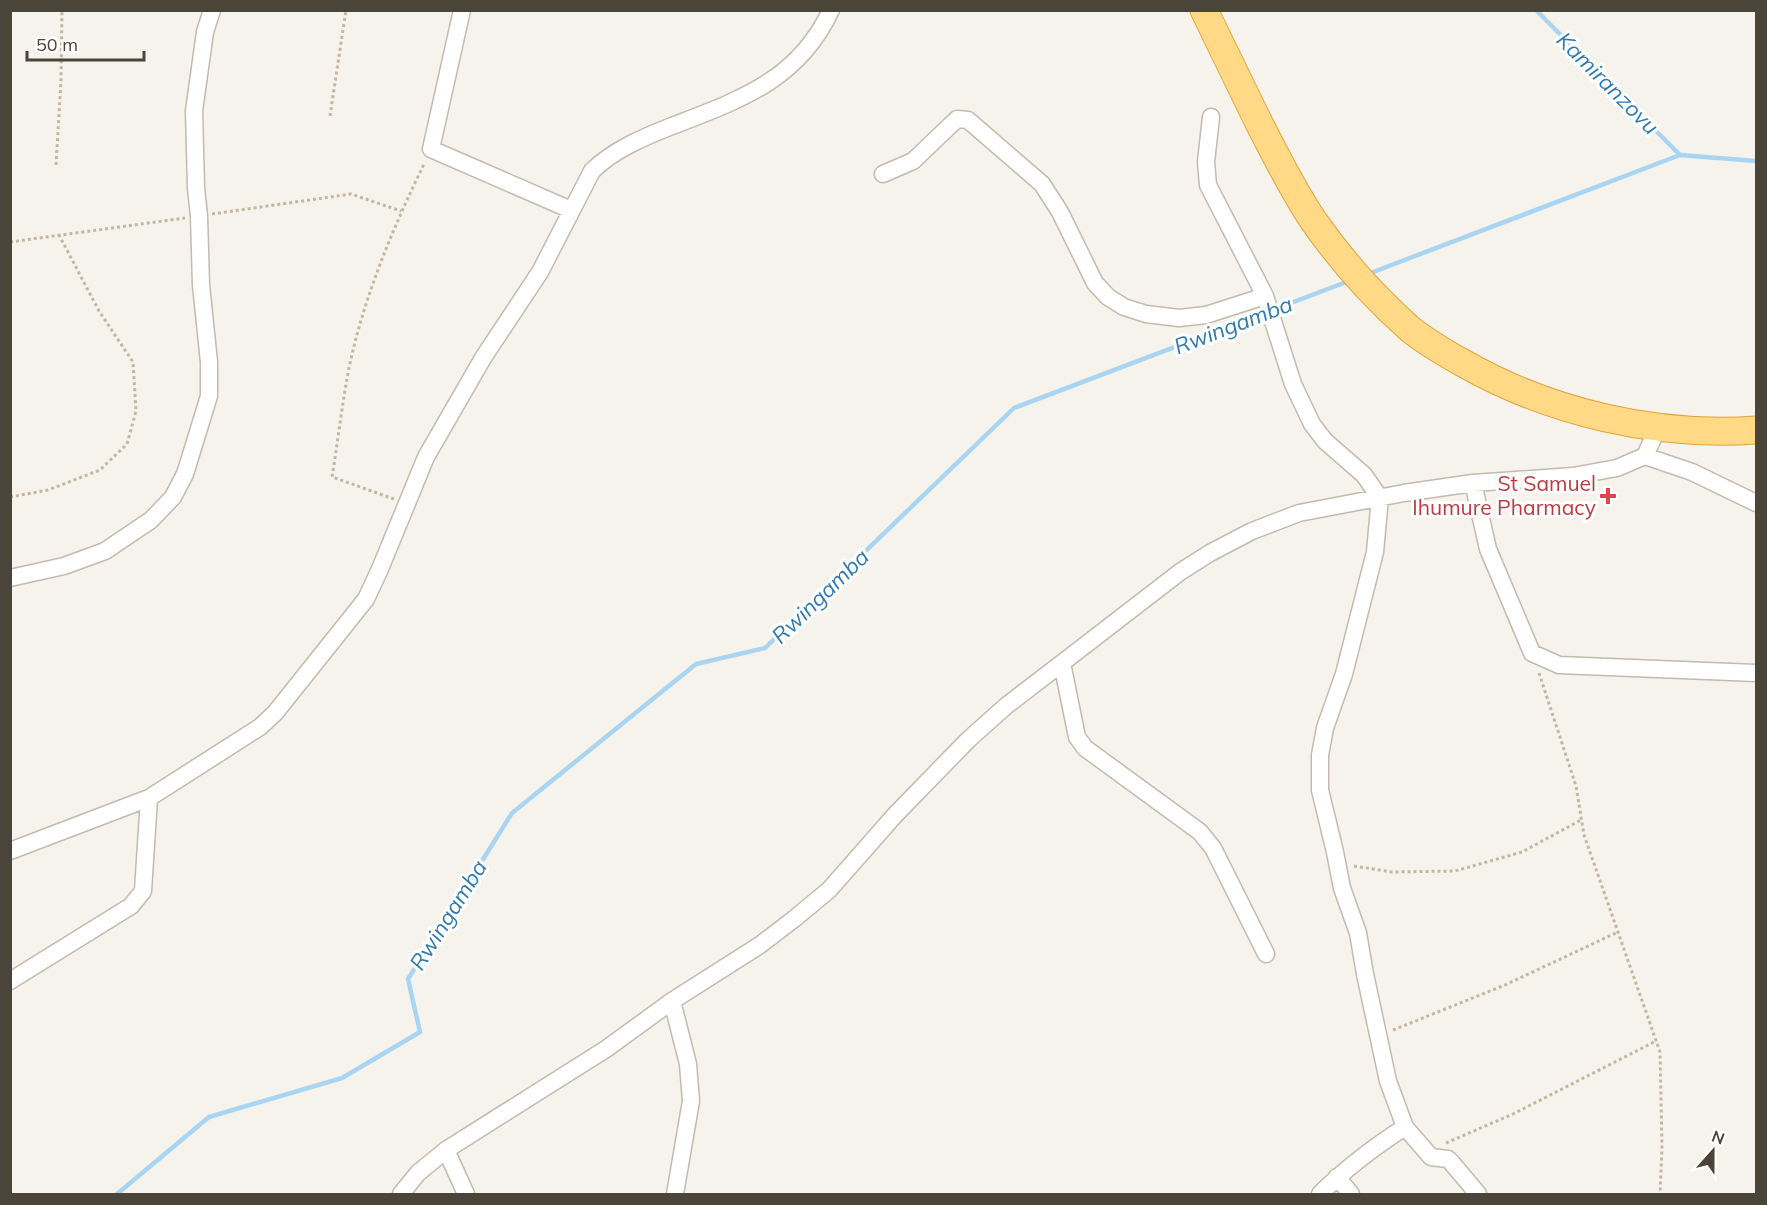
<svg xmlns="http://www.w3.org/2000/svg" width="1767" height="1205" viewBox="0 0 1767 1205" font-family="Mulish,sans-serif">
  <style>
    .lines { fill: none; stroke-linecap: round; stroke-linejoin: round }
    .stream { stroke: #a9d4f2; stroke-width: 4.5 }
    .minor-casing { stroke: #c2bbae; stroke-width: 19 }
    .trunk-casing { stroke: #e0a43c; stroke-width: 29 }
    .path { stroke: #c4b79f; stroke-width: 3; stroke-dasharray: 3 3; stroke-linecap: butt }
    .minor { stroke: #fff; stroke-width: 16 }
    .trunk { stroke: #ffd985; stroke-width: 27 }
    .health-dot { fill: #e0444e; stroke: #fff; stroke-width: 2 }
    .labels { text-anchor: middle; stroke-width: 6; stroke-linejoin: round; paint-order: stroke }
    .health-label { font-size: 21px; fill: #be3a42; stroke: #fff; text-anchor: end }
    .water-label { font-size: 22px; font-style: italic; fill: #2e7ab2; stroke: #fff }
  </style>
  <rect width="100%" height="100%" fill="#f6f3ec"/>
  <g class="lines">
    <path class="stream" d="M1536,10l144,145
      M1368,274l312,-119 76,6
      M117,1194l92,-77 133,-39 78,-46 -12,-53 104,-166 184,-149 69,-16 249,-240 335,-127"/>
    <defs>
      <path id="minor" d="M462,10l-31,139 140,61
        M1211,117l-5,45 2,23 57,111 28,88 19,40 13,17 39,34 16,23 -5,54 -31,122 -19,54 -5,27v35l15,62 7,36 16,45 7,41 23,107 17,46 26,30 17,2 3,3 27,32
        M883,174l30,-13 44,-42 11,1 74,64 18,28 35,71 13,14 16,10 22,7 33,4 27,-3 59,-19
        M1645,456l47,16 64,31
        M1473,483l15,66 44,104 27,12 197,8
        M10,578l54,-12 41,-15 46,-31 22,-23 12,-23 24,-78v-34l-8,-77 -2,-69 -3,-28 -2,-77 11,-79 7,-22
        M1062,663l15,74 8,11 115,84 13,16 53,106
        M10,851l139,-53 111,-71 15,-14 91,-114 14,-30 46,-112 57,-99 57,-86 52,-101c21,-21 52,-34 80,-45 67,-26 126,-45 159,-116
        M10,981l121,-75 12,-15 6,-93
        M672,1001l16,63 3,37 -16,93
        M446,1150l20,44
        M1337,1177l14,17
        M401,1194l17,-21 28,-23 160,-101 66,-48 88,-56 34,-26 35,-29 66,-75 73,-75 38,-34 56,-43 118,-91 30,-19 42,-22 47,-18 105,-20 69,-10 100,-7 44,-8 28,-12 13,-29
        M1320,1194c25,-25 54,-47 85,-67"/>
      <path id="trunk" d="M1204,10c18,37 36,74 54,111 17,33 34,68 55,99 27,39 61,77 97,109 16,13 35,24 53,34 88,50 193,74 293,67"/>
    </defs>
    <use href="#minor" class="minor-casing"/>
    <use href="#trunk" class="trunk-casing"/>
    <path class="path" d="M330,116l16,-106
      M56,165l5,-84 1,-71
      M212,214l139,-20 50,17
      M10,242l175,-24
      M10,497l38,-7 52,-20 27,-26 9,-33 -3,-49 -34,-51 -40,-76
      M394,499l-62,-22c6,-36 10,-73 17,-109 15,-72 44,-140 76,-206
      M1539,673l37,113 8,49 76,217 2,95 -2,47
      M1354,866l38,6 63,-1 67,-19 59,-32
      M1393,1030l112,-45 113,-53
      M1446,1143l67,-29 143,-73"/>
    <use href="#minor" class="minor"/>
    <use href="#trunk" class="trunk"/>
  </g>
  <path class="health-dot" d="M1605 487h6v6h6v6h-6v6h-6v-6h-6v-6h6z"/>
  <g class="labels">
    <g class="health-label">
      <text x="1596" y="491">St Samuel<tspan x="1596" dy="24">Ihumure Pharmacy</tspan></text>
    </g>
    <g class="water-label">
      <text transform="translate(1608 83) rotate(45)" y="8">Kamiranzovu</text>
      <text transform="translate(1233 325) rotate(-21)" y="8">Rwingamba</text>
      <text transform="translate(820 596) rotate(-44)" y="8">Rwingamba</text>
      <text transform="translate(448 915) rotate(-58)" y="8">Rwingamba</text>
    </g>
  </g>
  <rect width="1767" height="1205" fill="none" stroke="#4b4439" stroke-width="24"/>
  <g transform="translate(1713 1151) rotate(21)" stroke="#ffffff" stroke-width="4.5" paint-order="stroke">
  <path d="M0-4.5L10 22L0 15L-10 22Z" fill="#4b4439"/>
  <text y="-9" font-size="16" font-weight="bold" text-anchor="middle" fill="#4b4439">N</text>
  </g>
  <path d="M27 51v9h117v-9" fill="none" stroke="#4b4439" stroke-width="3"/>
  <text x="36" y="51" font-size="18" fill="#4b4439" stroke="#ffffff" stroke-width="4.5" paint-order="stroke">50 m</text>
</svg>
